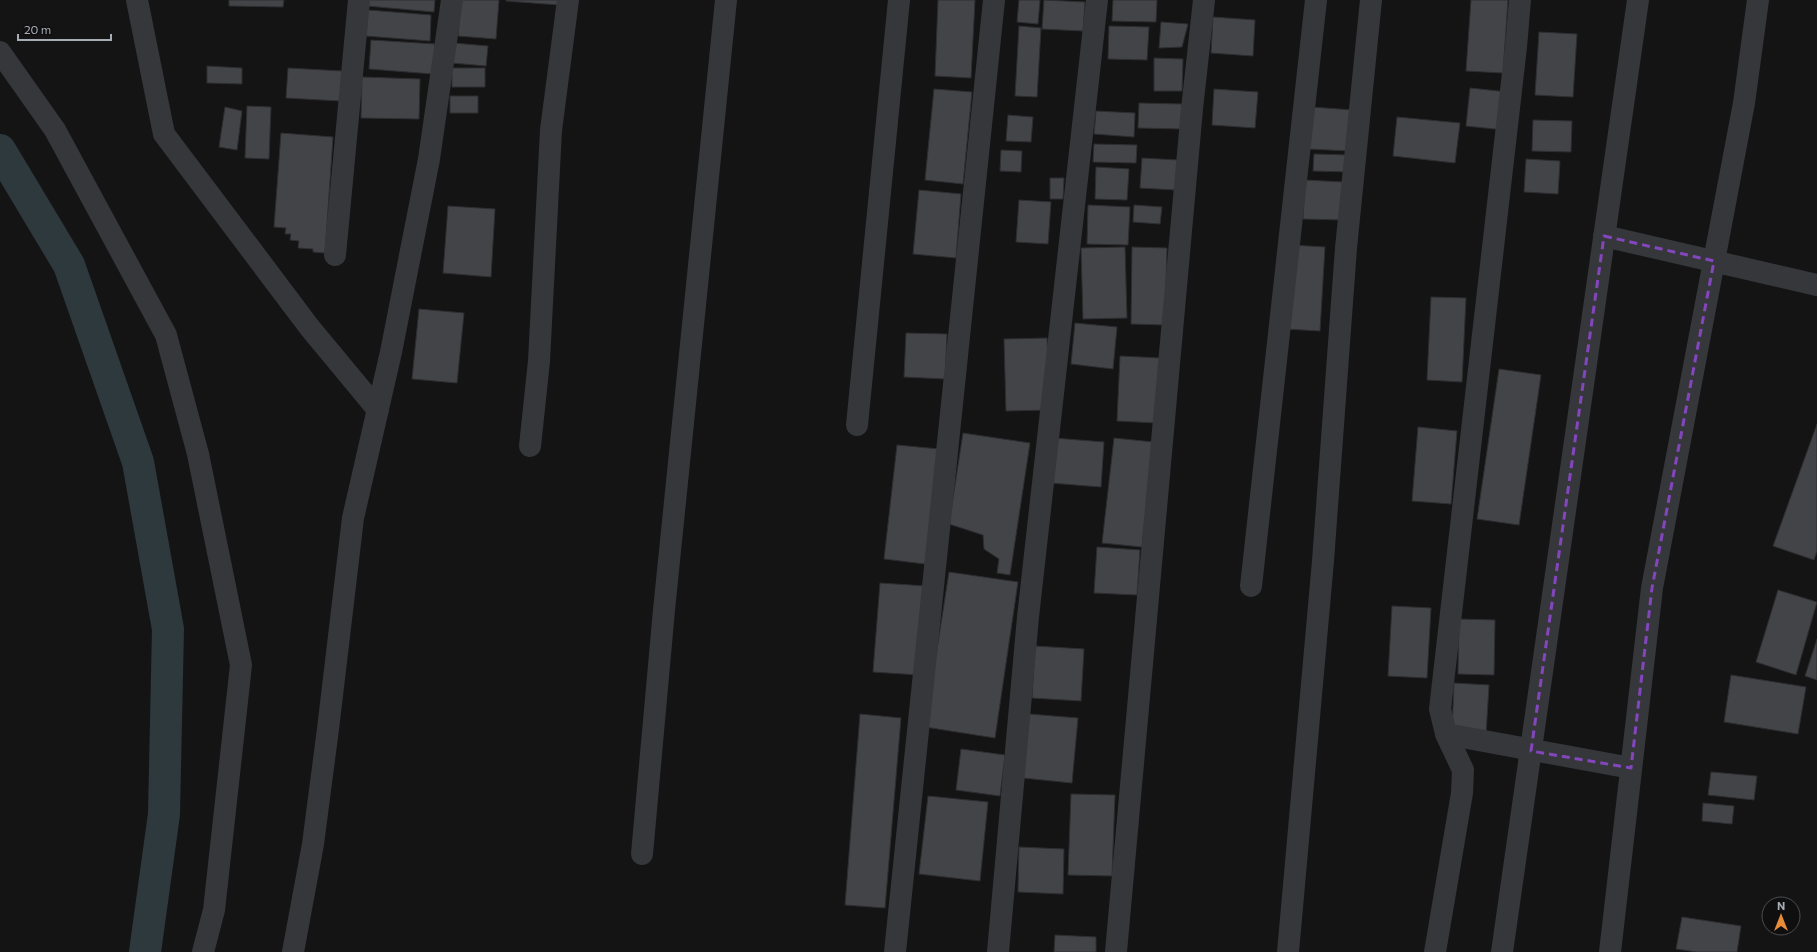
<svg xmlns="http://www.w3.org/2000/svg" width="1817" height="952" viewBox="0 0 1817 952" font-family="Commissioner,sans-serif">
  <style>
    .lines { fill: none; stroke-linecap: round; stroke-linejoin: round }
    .canal { stroke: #2e393d; stroke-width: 32 }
    .building { fill: #434448; stroke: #2e2e31 }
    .street { stroke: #35373a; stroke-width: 22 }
    .marked { fill: none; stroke: #8446bd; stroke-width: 3; stroke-dasharray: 8 5; stroke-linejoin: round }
  </style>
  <rect width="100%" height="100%" fill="#141415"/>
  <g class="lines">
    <path class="canal" d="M0,150l69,115 69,197 30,167 -4,185 -19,138"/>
  </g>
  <path class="building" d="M229,0h55l-1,7 -54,-1z
    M367,0h68l-1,12 -67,-6z
    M461,0h38l-3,39 -38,-3z
    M506,0h54l-1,5 -53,-4z
    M938,0h37l-4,78 -36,-2z
    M1019,0h21l-2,24 -21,-2z
    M1044,0l41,2 -2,29 -41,-2z
    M1113,0h44l-1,22 -44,-1z
    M1471,0h37l-5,73 -37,-2z
    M368,10l63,5 -1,26 -64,-5z
    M1213,17l42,3 -2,36 -42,-3z
    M1161,22l27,2 -6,23 -23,1z
    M1019,26l22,2 -4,69 -22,-1z
    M1109,26l40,1 -2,33 -39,-1z
    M1539,32l38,2 -4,63 -38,-2z
    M371,40l64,4 -2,30 -64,-5z
    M453,43l35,3 -2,20 -34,-3z
    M1154,58l29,1 -1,32h-28z
    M207,66l35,2v16l-35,-1z
    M288,68l54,3 -2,30 -54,-3z
    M452,68h33v19h-33z
    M362,77l58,2 -1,40 -58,-1z
    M1470,88l38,4 -4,38 -38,-4z
    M934,89l38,3 -9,92 -38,-4z
    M1214,89l44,3 -3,36 -43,-3z
    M450,96h28v17h-28z
    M1139,103l43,1 -1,25 -43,-1z
    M247,106l24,1 -2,52 -24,-1z
    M225,107l17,4 -5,39 -18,-3z
    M1311,107l42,3 -3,41 -42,-2z
    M1096,111l39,2 -1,24 -40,-3z
    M1008,115l25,2 -2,25 -25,-1z
    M1397,117l63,6 -5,40 -62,-7z
    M1533,120l39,1 -1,31 -39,-1z
    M281,133l52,4 -8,116 -12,-1v-3l-15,-1 1,-7 -9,-1 1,-6h-6l1,-6 -12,-1z
    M1094,144l43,1 -1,18 -43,-1z
    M1001,150l21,1 -1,21 -21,-1z
    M1314,154l35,1 -1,17 -35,-1z
    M1142,158l36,2 -2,30 -36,-2z
    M1526,159l34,2 -2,33 -34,-2z
    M1096,167l33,2 -2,31 -32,-1z
    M1050,178h14l-1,21h-13z
    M1305,180l38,2 -1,38 -39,-1z
    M919,190l42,4 -5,64 -43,-4z
    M1019,200l32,2 -3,42 -32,-2z
    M1088,205l42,2 -2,38 -41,-1z
    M1134,205l28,2 -2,17 -27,-2z
    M448,206l47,3 -4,68 -48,-4z
    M1291,245l34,2 -5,84 -34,-2z
    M1125,247l2,71 -44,1 -2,-71z
    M1132,247l35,1 -2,77 -34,-1z
    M1431,297l35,1 -4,84 -35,-2z
    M419,309l45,4 -7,70 -45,-4z
    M1075,323l42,4 -4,42 -42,-5z
    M906,333l41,1 -2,45 -41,-2z
    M1047,338l3,72 -44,1 -2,-72z
    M1120,356l40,2 -3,65 -40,-2z
    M1499,369l42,6 -22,150 -42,-6z
    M1817,424v127l-3,9 -41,-14z
    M1418,427l39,4 -6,73 -39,-3z
    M963,433l67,10 -20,132 -13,-2 2,-14 -15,-10 -1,-14 -34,-11z
    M1054,438l50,4 -3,45 -51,-4z
    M1114,438l39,4 -11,105 -40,-4z
    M897,445l42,4 -14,115 -41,-5z
    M1097,547l43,3 -3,45 -43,-2z
    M949,572l69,10 -23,156 -70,-11z
    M880,583l46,3 -7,89 -46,-3z
    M1778,590l39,12 -21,73 -40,-13z
    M1392,606l39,2 -4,70 -39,-2z
    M1459,619l36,1 -1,55 -36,-1z
    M1817,639v41l-12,-4z
    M1035,646l49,3 -3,52 -49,-3z
    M1731,675l75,12 -8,47 -74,-12z
    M1454,683l35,2 -3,49 -34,-2z
    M860,714l41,4 -16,190 -40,-3z
    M1029,714l49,4 -6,65 -49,-5z
    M961,749l44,6 -5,41 -44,-6z
    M1711,772l46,4 -3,24 -46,-5z
    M1071,794l44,1 -3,81 -44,-1z
    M928,796l60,6 -8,79 -61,-7z
    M1703,803l31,3 -2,18 -30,-3z
    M1019,847l45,2 -1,45 -45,-2z
    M1682,917l59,9 -4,26h-40l-21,-3z
    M1055,935l41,2v15h-42z"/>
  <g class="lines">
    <path class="street" d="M137,0l27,134 146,194 68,82
      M0,52l55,78 111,205 32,119 43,211 -27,245 -11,42
      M1604,236l213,49
      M335,255l24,-255
      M857,425l42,-425
      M530,446l9,-85 12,-231 17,-130
      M1251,586l65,-586
      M1446,734l185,34
      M642,854l22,-244 62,-610
      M293,952l20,-108 15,-115 25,-211 38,-166 38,-193 23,-159
      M895,952l99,-952
      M998,952l30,-335 69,-617
      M1116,952l76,-843 12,-109
      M1288,952l35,-391 23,-313 25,-248
      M1435,952l27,-159 1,-23 -17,-36 -6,-25 76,-662 4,-47
      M1502,952l136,-952
      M1610,952l42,-364 92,-485 14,-103"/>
  </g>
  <path class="marked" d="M1604,236l110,25 -62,327 -21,180 -100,-17z"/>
  <g transform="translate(1781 916)"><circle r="19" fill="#0f0f10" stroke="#4b4e52"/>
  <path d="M0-3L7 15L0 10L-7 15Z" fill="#e68c3b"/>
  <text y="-6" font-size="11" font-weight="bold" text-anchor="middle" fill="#a6adb5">N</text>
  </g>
  <path d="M18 34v6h93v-6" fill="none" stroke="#a6adb5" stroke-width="2"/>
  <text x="24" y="34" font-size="12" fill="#a6adb5" stroke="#0f0f10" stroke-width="3" paint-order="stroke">20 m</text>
</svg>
